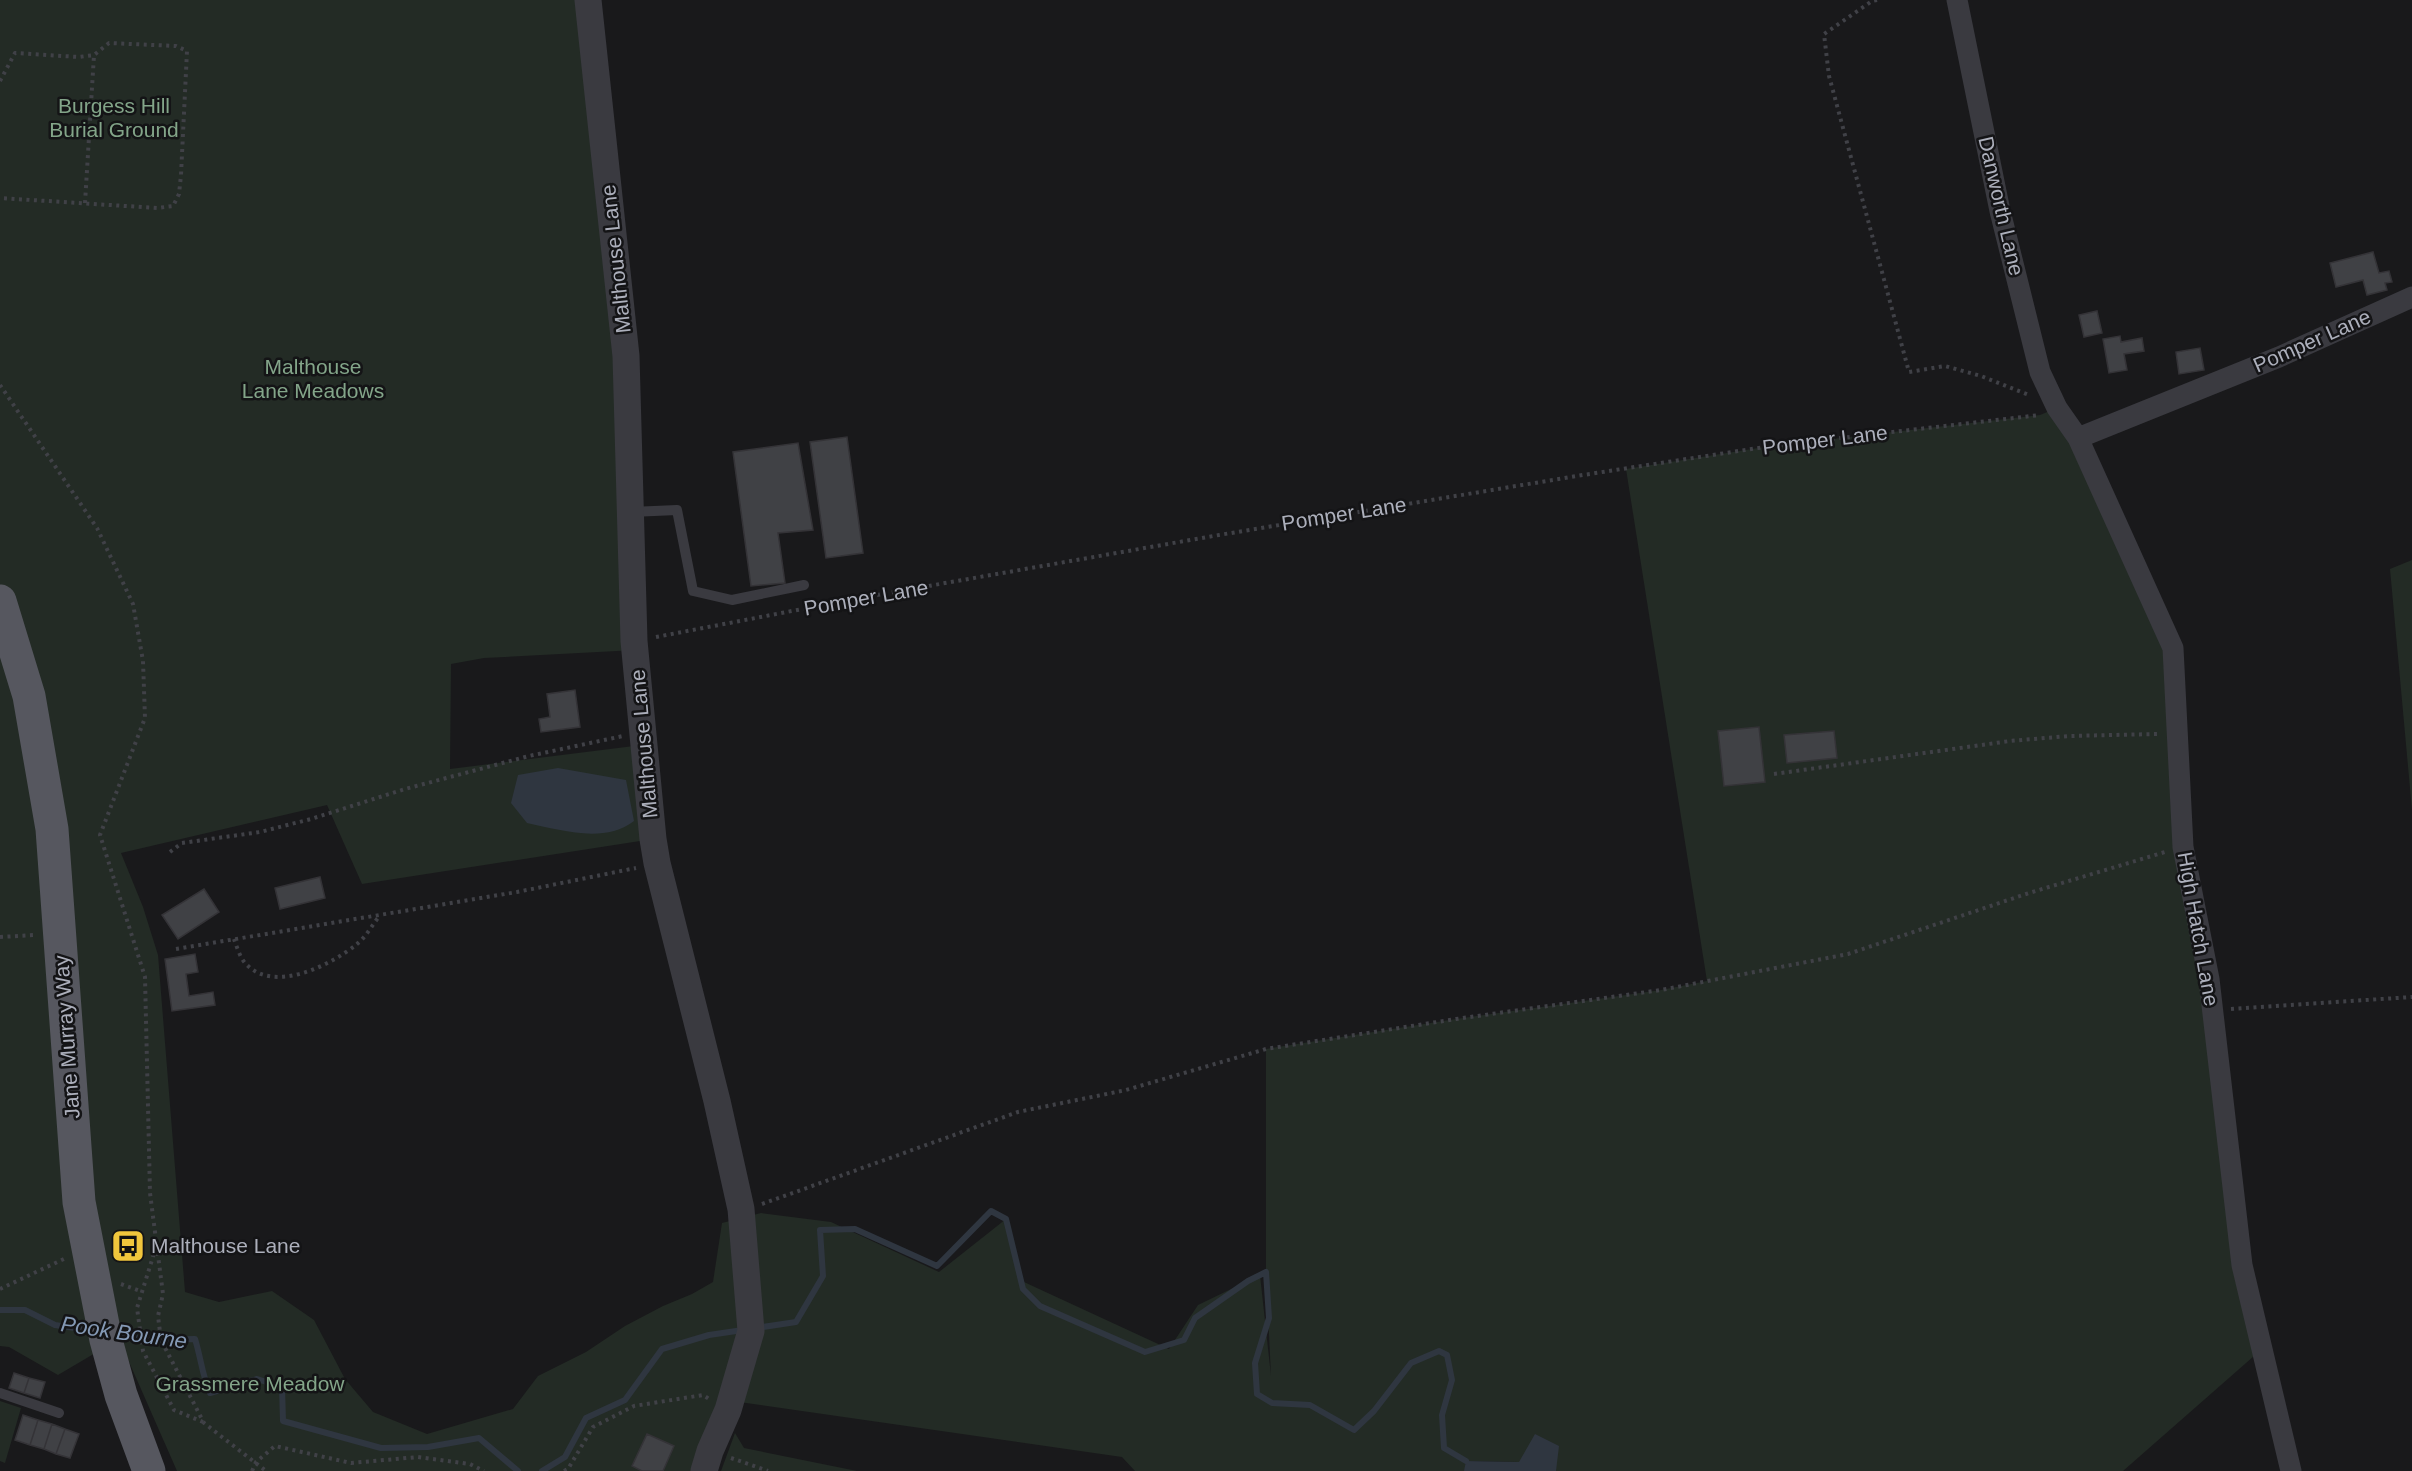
<svg xmlns="http://www.w3.org/2000/svg" width="2412" height="1471" viewBox="0 0 2412 1471" font-family="Arial,sans-serif">
  <style>
    .green { fill: #232b25 }
    .water { fill: #2f3640 }
    .lines { fill: none; stroke-linecap: round; stroke-linejoin: round }
    .stream { stroke: #2f3640; stroke-width: 6 }
    .building { fill: #404145; stroke: #343337; stroke-width: 1.5 }
    .path { stroke: #404147; stroke-width: 4; stroke-dasharray: 3 4.5; stroke-linecap: butt }
    .service { stroke: #3a3a40; stroke-width: 10 }
    .minor { stroke: #3a3a40; stroke-width: 21 }
    .tertiary { stroke: #3a3a40; stroke-width: 27 }
    .primary { stroke: #56575f; stroke-width: 33 }
    .labels { text-anchor: middle; stroke-width: 5; stroke-linejoin: round; paint-order: stroke }
    .park-label { font-size: 21px; fill: #83a589; stroke: #141416 }
    .street-label { font-size: 21px; fill: #acafbb; stroke: #141416 }
    .poi-label { font-size: 21px; fill: #acafbb; stroke: #141416; text-anchor: start }
    .water-label { font-size: 22px; font-style: italic; fill: #8499b5; stroke: #141416 }
  </style>
  <rect width="100%" height="100%" fill="#19191b"/>
  <path class="green" d="M0,0h588l48,650 -152,8 -33,6 -1,105 192,-24 11,94 -291,45 -35,-79 -206,48 22,54 15,48 27,337 34,10 53,-11 42,29 31,59 28,33 54,22 86,-25 25,-33 48,-24 39,-26 38,-20 29,-12 21,-12 9,-59 39,-10 70,9 108,50 67,-53 18,63 145,67 29,-44 62,-30 11,101 -5,-104v-223l190,-30 205,-29 46,-9 -81,-512 145,-23 269,-31 17,-7 116,240 4,86 85,615 -139,122h-567l-37,-9 -53,-1 -1,2 4,8h-334l-13,-14 -397,-57 -29,71h-519l-58,-132 -61,36 -49,-28 -9,-1z
    M2412,560v250l-22,-241z
    M0,1401l21,7 -16,55 -5,-2z
    M735,1433l9,15 113,23h-136z"/>
  <path class="water" d="M558,768l68,12 8,41c-30,23 -73,9 -107,2l-16,-20 7,-28z
    M1535,1434l24,12 -3,25h-92l2,-10 53,1z"/>
  <g class="lines">
    <path class="stream" d="M0,1310h25l30,15 39,6
      M756,1328l40,-6 27,-46 -3,-46 35,-1 82,37 54,-55 15,8 17,70 17,17 105,46 39,-12 11,-22 53,-37 18,-9 3,46 -14,45 2,31 15,9 38,2 44,25 20,-19 37,-48 28,-12 8,4 5,25 -10,35 2,33 22,13
      M116,1335l33,5 46,-1c6,19 7,36 15,54l47,-14 25,8 1,34 98,27 47,-1 51,-9 39,33
      M542,1471l23,-14 21,-39 39,-18 37,-51 47,-14 34,-5"/>
  </g>
  <path class="building" d="M2373,252l6,21 10,-2 3,11 -7,1 2,7 -20,5 -4,-15 -27,7 -6,-24z
    M2097,311l5,22 -18,4 -5,-22z
    M2120,336l1,6 21,-4 2,13 -20,3 3,16 -18,3 -6,-34z
    M2200,348l4,22 -25,4 -3,-22z
    M847,437l16,116 -37,5 -16,-116z
    M798,443l15,87 -35,3 7,50 -34,3 -18,-134z
    M575,690l5,37 -39,5 -2,-13 11,-2 -3,-23z
    M1759,727l6,55 -41,4 -6,-55z
    M1834,731l3,27 -50,5 -3,-28z
    M320,877l5,21 -45,11 -5,-21z
    M204,889l15,23 -41,27 -16,-24z
    M195,954l3,18 -12,2 3,22 24,-4 2,13 -43,6 -7,-52z
    M14,1373l15,5 -5,15 -15,-5z
    M29,1378l16,4 -5,16 -16,-5z
    M23,1415l15,5 -8,25 -15,-5z
    M38,1420l14,4 -8,25 -14,-4z
    M52,1424l13,5 -9,25 -12,-5z
    M65,1429l14,5 -9,24 -14,-4z
    M647,1434l27,12 -11,25h-21l-10,-5z"/>
  <g class="lines">
    <path class="path" d="M1877,0l-5,1 -48,33 5,42 80,296 36,-6 36,10 48,19
      M0,81l15,-28 64,4 15,-2 15,-12 67,3 11,5 -6,124 -2,19 -6,12 -16,2 -157,-10
      M85,203l9,-148
      M0,385l97,143 36,76 10,57 2,57 -45,117 45,142 5,216 13,101 -5,22 3,24 43,83 62,48
      M656,637l204,-39 359,-63 364,-60 188,-29 269,-31
      M1774,774l236,-33 59,-5 89,-2
      M170,852l12,-9 78,-11 51,-13 94,-30 124,-33 94,-20
      M0,937l35,-2
      M234,939c3,8 6,19 12,25 28,30 85,1 111,-20 9,-7 16,-20 23,-29
      M176,949l341,-57 119,-24
      M2231,1009l181,-12
      M762,1204l256,-92 108,-22 140,-41 190,-30 205,-29 187,-36 181,-61 136,-41
      M156,1247l-19,61 6,43 31,59 29,12
      M121,1284l19,7
      M0,1289l66,-31
      M731,1458l37,13
      M252,1471l4,-9 19,-16 76,17 67,-6 52,7 14,7
      M564,1471l4,-2 25,-42 41,-21 69,-11 6,4"/>
    <path class="service" d="M631,512l46,-2 16,81 39,9 72,-15
      M0,1393l59,20"/>
    <path class="minor" d="M1957,0l43,211 40,161 17,36 21,30 95,210 10,199 26,132 33,286 49,206
      M2078,438l201,-81 133,-60"/>
    <path class="tertiary" d="M588,0l38,356 8,285 19,198 4,24 60,238 24,108 10,122 -23,79 -18,41 -6,20"/>
    <path class="primary" d="M0,601l29,95 23,133 27,373 27,138 15,55 28,76"/>
  </g>
  <defs>
    <symbol id="bus-square" viewBox="-11 -11 22 22"><rect x="-9" y="-9" width="18" height="18" rx="4" fill="#f0c63c" stroke="#141416"/><path d="M-5-6H5V4H4V6H2V4H-2V6H-4V4H-5ZM-3.5-4V0h7V-4ZM-3.5 1.2v1.5H-2V1.2ZM2 1.2v1.5H3.5V1.2Z" fill="#111"/></symbol>
  </defs>
  <g fill-rule="evenodd">
    <use href="#bus-square" x="109" y="1227" width="38" height="38"/>
  </g>
  <g class="labels">
    <g class="park-label">
      <text x="114" y="113">Burgess Hill<tspan x="114" dy="24">Burial Ground</tspan></text>
      <text x="313" y="374">Malthouse<tspan x="313" dy="24">Lane Meadows</tspan></text>
      <text x="250" y="1391">Grassmere Meadow</text>
    </g>
    <g class="street-label">
      <text transform="translate(2001 206) rotate(77)" y="7">Danworth Lane</text>
      <text transform="translate(616 259) rotate(-96)" y="7">Malthouse Lane</text>
      <text transform="translate(2312 341) rotate(-24)" y="7">Pomper Lane</text>
      <text transform="translate(1825 440) rotate(-7)" y="7">Pomper Lane</text>
      <text transform="translate(1344 514) rotate(-9)" y="7">Pomper Lane</text>
      <text transform="translate(866 598) rotate(-10)" y="7">Pomper Lane</text>
      <text transform="translate(644 744) rotate(-95)" y="7">Malthouse Lane</text>
      <text transform="translate(2198 929) rotate(80)" y="7">High Hatch Lane</text>
      <text transform="translate(67 1037) rotate(-94)" y="7">Jane Murray Way</text>
    </g>
    <g class="poi-label">
      <text x="151" y="1253">Malthouse Lane</text>
    </g>
    <g class="water-label">
      <text transform="translate(124 1332) rotate(8)" y="8">Pook Bourne</text>
    </g>
  </g>
</svg>
